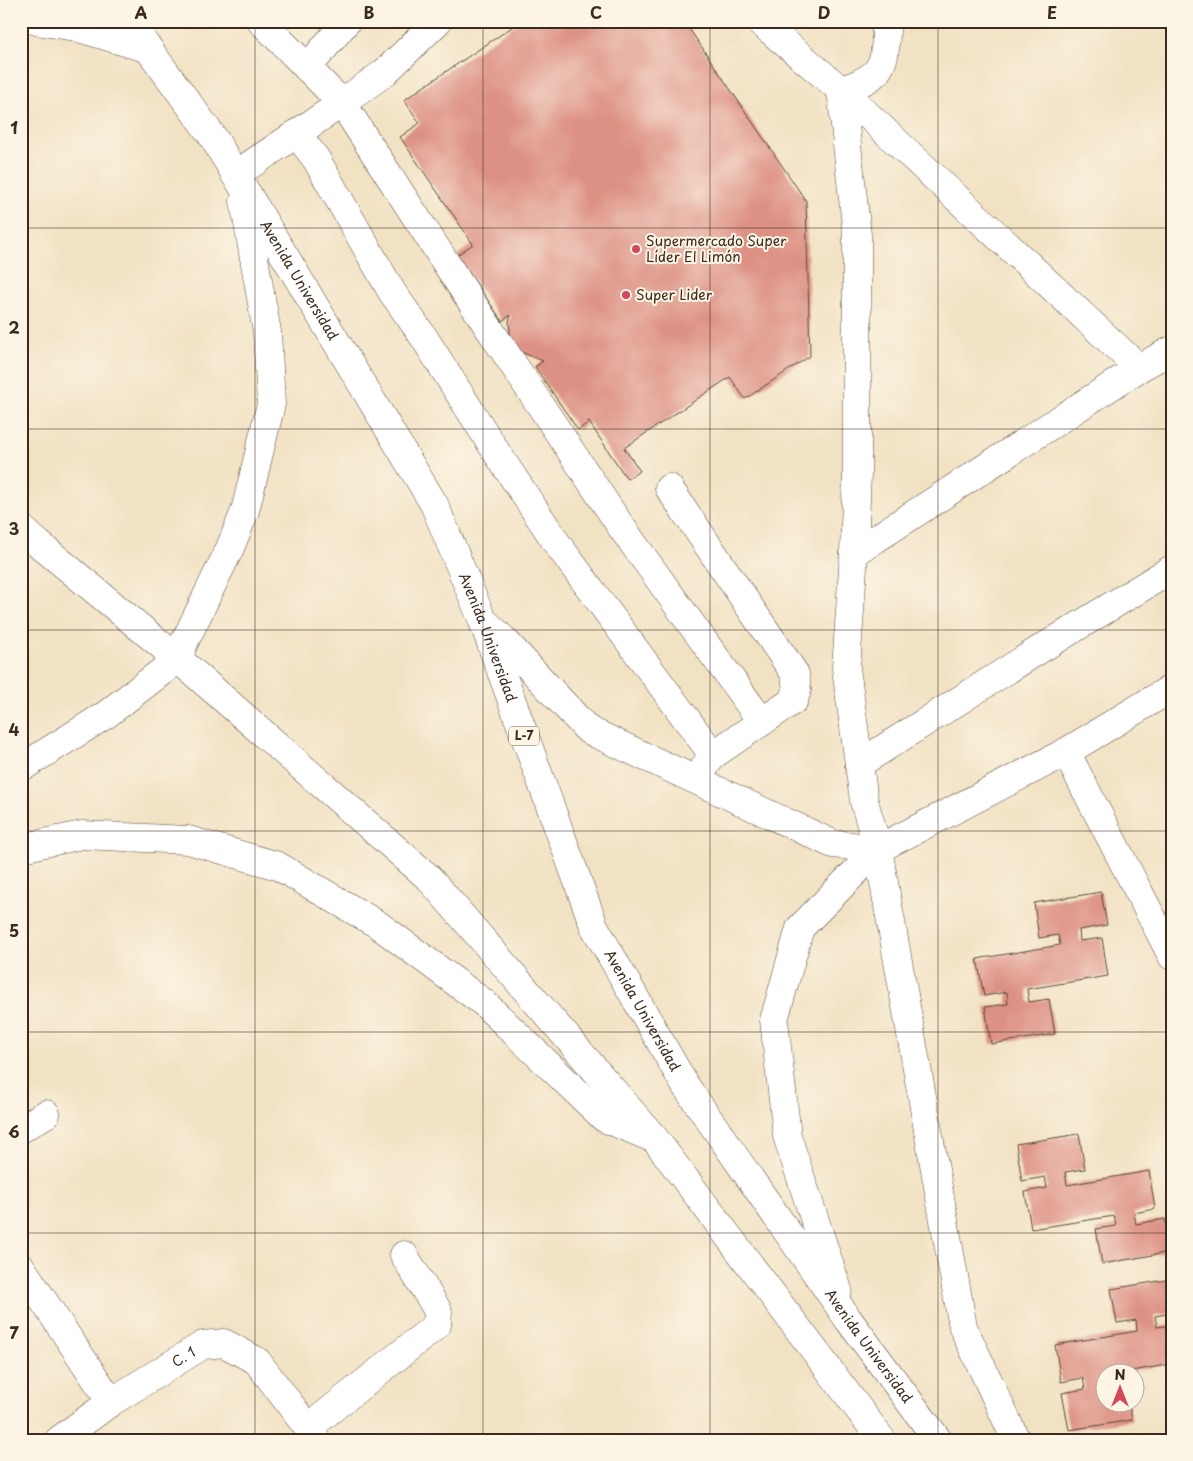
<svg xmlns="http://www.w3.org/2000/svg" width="1193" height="1461" viewBox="0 0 1193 1461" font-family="'Playpen Sans',sans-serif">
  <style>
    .building { fill: #dd9184 }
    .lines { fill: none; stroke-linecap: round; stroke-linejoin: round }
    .minor-casing { stroke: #564637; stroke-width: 29 }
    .major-casing { stroke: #564637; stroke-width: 29 }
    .minor { stroke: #fff; stroke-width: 28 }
    .major { stroke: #fff; stroke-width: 28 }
    .grid { fill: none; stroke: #3b2a1e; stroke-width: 1; stroke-opacity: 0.55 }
    .poi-dot { fill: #d1495b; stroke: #fcf5e5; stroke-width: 2 }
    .labels { text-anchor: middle; stroke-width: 4; stroke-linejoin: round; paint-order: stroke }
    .shield { fill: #fcf5e5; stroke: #75675a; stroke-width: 1 }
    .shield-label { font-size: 12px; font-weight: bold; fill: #3b2a1e }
    .poi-label { font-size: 14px; fill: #3b2a1e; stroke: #fcf5e5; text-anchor: start }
    .street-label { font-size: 14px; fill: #3b2a1e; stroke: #fcf5e5 }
    .neatline { fill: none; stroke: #3b2a1e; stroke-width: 2 }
    .grid-label { font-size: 16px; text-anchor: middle; font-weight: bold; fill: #3b2a1e }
  </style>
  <rect width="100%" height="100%" fill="#fcf5e5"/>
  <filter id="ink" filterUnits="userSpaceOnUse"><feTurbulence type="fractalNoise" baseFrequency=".02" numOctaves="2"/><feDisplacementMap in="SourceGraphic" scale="10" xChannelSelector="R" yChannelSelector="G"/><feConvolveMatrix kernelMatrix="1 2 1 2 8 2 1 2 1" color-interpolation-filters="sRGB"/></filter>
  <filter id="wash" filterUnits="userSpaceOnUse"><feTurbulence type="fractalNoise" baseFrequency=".0096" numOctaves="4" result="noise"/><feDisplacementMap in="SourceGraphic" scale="20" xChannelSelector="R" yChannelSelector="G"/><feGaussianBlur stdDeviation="1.12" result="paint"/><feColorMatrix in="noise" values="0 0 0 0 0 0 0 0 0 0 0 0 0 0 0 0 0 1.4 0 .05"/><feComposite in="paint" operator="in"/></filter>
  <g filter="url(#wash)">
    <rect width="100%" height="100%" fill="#f2e2c4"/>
    <g id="blocks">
      <path class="building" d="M521,21h163l122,180 4,155 -65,43 -15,-22 -106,71 16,23 -13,8 -38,-57 -11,8 -43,-63 8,-6 -27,-11 -5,-7 -2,-22 2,-6 -9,6 -45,-66 16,-11 -73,-107 20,-14 -16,-23z
        M1101,892l6,33 -28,5 1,11 22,-3 6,38 -81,13 2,13 20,-3 6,35 -64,10 -6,-37 23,-3 -1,-12 -23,4 -7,-37 83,-14 -2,-10 -19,3 -5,-35z
        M1079,1134l6,35 -20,3 2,13 82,-14 6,38 -21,4 2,11 29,-5 5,33 -68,12 -6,-35 20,-3 -2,-10 -83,13 -6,-37 22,-4 -2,-11 -23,4 -6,-37z
        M1172,1279v34l-17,3 2,11 15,-2v39l-58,10h-8l-2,1 2,9v20h23l3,16 -63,10 -7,-37 23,-4 -2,-11 -22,4 -6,-37 82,-14 -1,-11 -19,3 -6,-34z"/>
    </g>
  </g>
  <g filter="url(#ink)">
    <use href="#blocks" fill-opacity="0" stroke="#564637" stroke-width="1"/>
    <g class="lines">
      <defs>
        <g id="minor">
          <path d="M261,21l81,82 111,171 169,254 140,194"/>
          <path d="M759,21l82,69 16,145v238l-3,80 -8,115 18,133 14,48 85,478 53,113"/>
          <path d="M307,68l40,-47"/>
          <path d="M841,90l298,278"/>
          <path d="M841,90c44,-13 45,-27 45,-69"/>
          <path d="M297,134l19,25 76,133 31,44 74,117 61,92 155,210"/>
          <path d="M235,175l107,-72 42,-30 54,-52"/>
          <path d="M669,488l126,186 2,16 -3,10 -81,55 -10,14"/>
          <path d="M854,553l285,-185 33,-18"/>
          <path d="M1066,752l106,204"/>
          <path d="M859,764l175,-111 138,-84"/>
          <path d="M878,849l188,-97 106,-64"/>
          <path d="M21,1129l25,-15"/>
          <path d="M21,1267l90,135"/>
          <path d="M308,1428l129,-103 1,-14 -34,-56"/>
          <path id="s1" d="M59,1440l52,-38 92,-57 21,-2 33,18 60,79"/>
        </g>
        <g id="major">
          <path d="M36,21l40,6 73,22"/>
          <path id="s2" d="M128,21l85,116 221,367 48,115 112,307 91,159 163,234 90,121"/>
          <path d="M21,528l18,16 139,115 251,219 226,261 227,301"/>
          <path d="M486,623l16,15 86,92 245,114 45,5"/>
          <path d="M21,768l86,-54 71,-55 5,-14 47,-97 15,-37 26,-107 -4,-72 -23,-131"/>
          <path d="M21,848l61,-13 106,5 90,26 99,58 107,79 120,115 46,19"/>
          <path d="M838,1290l-51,-154 -13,-116 26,-92 78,-79"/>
        </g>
      </defs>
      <use href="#minor" class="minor-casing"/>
      <use href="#major" class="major-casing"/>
      <use href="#minor" class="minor"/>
      <use href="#major" class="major"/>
    </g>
  </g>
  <path class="grid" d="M255,21v1419M483,21v1419M710,21v1419M938,21v1419M21,228h1151M21,429h1151M21,630h1151M21,831h1151M21,1032h1151M21,1233h1151"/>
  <g class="poi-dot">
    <circle cx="636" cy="249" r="5"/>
    <circle cx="626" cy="295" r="5"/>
  </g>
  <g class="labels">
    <rect class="shield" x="509" y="726.5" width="30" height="19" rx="4"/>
    <g class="shield-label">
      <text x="524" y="740">L-7</text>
    </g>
    <g class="poi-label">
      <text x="646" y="246">Supermercado Super<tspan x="646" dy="16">Líder El Limón</tspan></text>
      <text x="636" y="300">Super Lider</text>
    </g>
    <g class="street-label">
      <text dy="5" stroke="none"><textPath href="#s2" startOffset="311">Avenida Universidad</textPath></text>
      <text dy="5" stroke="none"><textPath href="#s2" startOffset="716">Avenida Universidad</textPath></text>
      <text dy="5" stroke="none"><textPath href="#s2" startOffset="1121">Avenida Universidad</textPath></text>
      <text dy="5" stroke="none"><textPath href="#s2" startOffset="1526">Avenida Universidad</textPath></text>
      <text dy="5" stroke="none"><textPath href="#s1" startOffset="150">C. 1</textPath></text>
    </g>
  </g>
  <rect width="1193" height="1461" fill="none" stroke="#fcf5e5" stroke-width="55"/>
  <g transform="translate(1120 1388)"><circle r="24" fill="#fcf5e5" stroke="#afa495"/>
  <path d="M0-4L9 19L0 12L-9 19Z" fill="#d1495b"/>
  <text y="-8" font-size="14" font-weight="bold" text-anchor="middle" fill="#3b2a1e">N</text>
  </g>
  <rect x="28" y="28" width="1138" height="1406" class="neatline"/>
  <g class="grid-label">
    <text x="141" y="19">A</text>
    <text x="369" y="19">B</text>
    <text x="596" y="19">C</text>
    <text x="824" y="19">D</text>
    <text x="1052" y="19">E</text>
    <text x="14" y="134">1</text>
    <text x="14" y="334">2</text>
    <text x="14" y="535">3</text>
    <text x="14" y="736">4</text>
    <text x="14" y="937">5</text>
    <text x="14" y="1138">6</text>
    <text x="14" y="1339">7</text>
  </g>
</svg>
